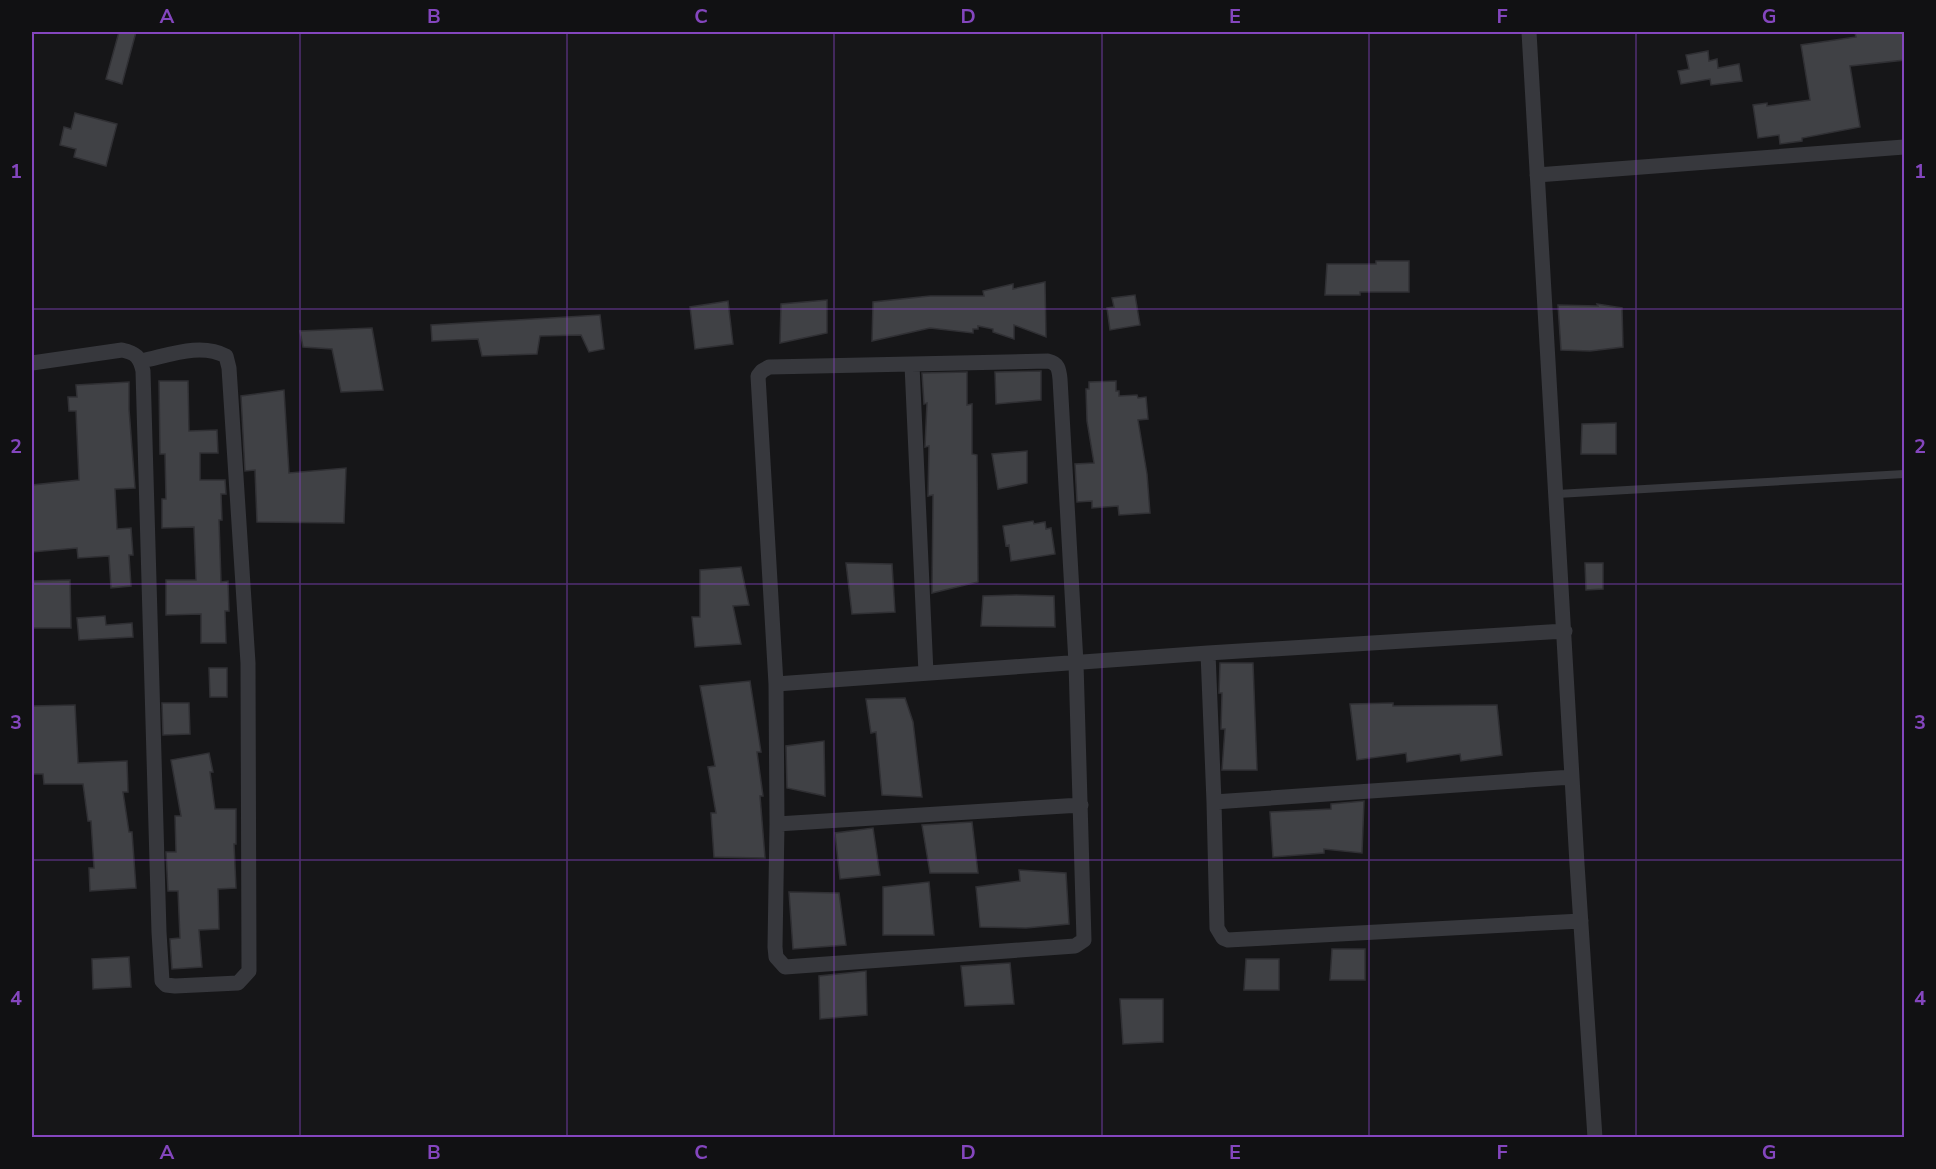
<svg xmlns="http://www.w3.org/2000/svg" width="1936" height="1169" viewBox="0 0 1936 1169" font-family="'Nunito Sans',sans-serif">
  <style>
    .building { fill: #404145; stroke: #303034; stroke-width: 1.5 }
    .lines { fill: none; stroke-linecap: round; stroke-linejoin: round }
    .lane { stroke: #37383d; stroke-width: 8 }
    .street { stroke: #37383d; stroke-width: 15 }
    .grid { fill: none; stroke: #8446be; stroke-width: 1.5; stroke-opacity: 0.55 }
    .neatline { fill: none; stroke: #8446be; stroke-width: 2 }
    .grid-label { font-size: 20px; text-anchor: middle; font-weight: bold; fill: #8446be }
  </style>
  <rect width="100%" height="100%" fill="#161618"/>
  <path class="building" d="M119,32h17l-14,52 -16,-5z
    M1872,32h33v28l-55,6 10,61 -58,11v3l-22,3 -1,-9 -21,3 -5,-33 14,-2v3l43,-6 -9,-55 55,-8 -1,-4z
    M1708,51l1,10 8,-2 1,9 21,-4 3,17 -31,4 -1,-6 -29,5 -3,-13 11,-2 -3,-14z
    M75,113l42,11 -11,42 -32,-9 2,-8 -16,-4 4,-18 7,2z
    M1376,261h33v31h-49v3h-35l2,-31h49z
    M1045,282l1,55 -32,-12v14l-21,-7v-3l-15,-3v3h-5v4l-43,-5 -58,13 1,-39 57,-6h54l-1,-5 30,-7v5z
    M1135,295l5,30 -30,5 -3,-22 7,-1 -2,-9z
    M827,300v33l-47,10 1,-39z
    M728,301l5,43 -38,5 -5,-42z
    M1597,304l25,4 1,39 -33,4 -29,-1 -3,-45 40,1z
    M600,315l4,34 -15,3 -8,-17 -41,1 -3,18 -55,2 -4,-17 -46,2 -1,-16z
    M372,328l11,62 -42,2 -9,-43 -29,-2 -3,-16z
    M1041,371v29l-45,4 -1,-32z
    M967,372v33l5,-1v50l5,1 1,127 -46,11 1,-98 -5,1 1,-50 -4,1 2,-44 -3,1 -2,-31z
    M159,381h29l1,50 28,-1 1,23h-18v27h25l1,14h-5l1,26h-3l2,62 7,-1 1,30h-4l1,32h-25v-29l-35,1v-35h30l-2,-53 -32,1v-29h4l-1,-45h-5z
    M1116,381v10h3v5l18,-1 1,3 8,-1 2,22 -10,1 9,54 3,39 -31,2 -1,-9 -26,2v-7l-15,1 -2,-38 19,-1 -7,-42 -1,-32h3v-7z
    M129,382v27l6,79 -20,1 2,40 14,-1 2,27h-4l2,31 -20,2 -2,-32 -31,2 -1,-10 -45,4v-67l47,-5 -3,-69h-7l-1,-14h9l-1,-12z
    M284,390l5,83 57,-5 -2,55 -87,-1 -2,-52 -10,1 -4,-75z
    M1616,423v31h-35l1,-30z
    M1027,451v32l-29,6 -6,-35z
    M1033,521l1,3 11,-2 1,7 5,-1 4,26 -44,7 -2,-16 -3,1 -3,-20z
    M846,563l46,1 3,48 -43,2z
    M1585,563h18v26l-17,1z
    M741,567l8,38 -16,1 8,38 -46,3 -3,-30h8v-47z
    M70,580l1,48h-38l-1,-47z
    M1016,595l38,1 1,31 -74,-1 2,-30z
    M105,616l1,9 26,-2 1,14 -54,3 -2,-22z
    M1220,663h33l4,107h-35l3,-41h-4l1,-36h-3z
    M209,668h18v29h-17z
    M750,681l11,71h-4l6,44h-3l5,62 -51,-1 -3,-44h5l-8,-46 7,-1 -15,-80z
    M905,698l8,24 9,75 -40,-2 -6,-63 -5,1 -5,-34z
    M162,703h27l1,31 -27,1z
    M1393,703v3l104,-1 5,50 -41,6 -1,-7 -53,8 -1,-9 -49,7 -7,-56z
    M75,705l3,58 49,-2 1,31h-5l6,40h3l4,56 -46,3 -1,-23h5l-3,-47h-3l-5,-37h-39l-1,-10h-11v-68z
    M824,741l1,55 -38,-8 -1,-42z
    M209,753l4,19h-3l5,37h21v35h-2l2,44 -18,1 1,40 -20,1 3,37 -30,2 -2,-30 10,-1 -2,-47h-10l-2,-39h10l-1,-36h6l-10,-56z
    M1364,801l-2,52 -38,-4v4l-51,4 -3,-45 61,-3v-5z
    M972,822l6,51h-48l-8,-48z
    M873,828l7,47 -40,4 -5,-46z
    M1019,870l47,3 3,51 -43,4 -46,-1 -4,-40 44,-6z
    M929,882l5,53h-51v-48z
    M789,892l50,1 7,52 -53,4z
    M1332,949h33v31h-35z
    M129,957l2,30 -38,2 -1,-30z
    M1246,959h33v31h-35z
    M1010,963l4,41 -49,2 -4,-40z
    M866,971l1,44 -47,4 -1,-43z
    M1120,999h43v43l-40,2z"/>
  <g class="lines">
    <path class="lane" d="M1557,494l347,-20"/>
    <path class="street" d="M1529,32l48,832 18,274
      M1537,175l367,-28
      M1048,361c10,2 11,8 12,18l16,284 8,277 -9,6 -290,21 -9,-10 -1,-10 2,-123 -1,-140 -18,-308 4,-5 7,-4z
      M32,363l90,-13c14,3 18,7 21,21l16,561 3,49 4,4 9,1 63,-3 11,-12 -1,-308 -19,-295 -3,-12c-26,-14 -59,0 -85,5
      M912,365l14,308
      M1208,653l6,149
      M776,684l432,-31 357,-22
      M1572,777l-358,25 3,126 6,10 5,2 353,-19
      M777,824l304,-19"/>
  </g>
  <path class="grid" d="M300,32v1106M567,32v1106M834,32v1106M1102,32v1106M1369,32v1106M1636,32v1106M32,309h1872M32,584h1872M32,860h1872"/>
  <rect width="1936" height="1169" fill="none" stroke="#111113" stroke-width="66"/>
  <rect x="33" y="33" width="1870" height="1103" class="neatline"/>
  <g class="grid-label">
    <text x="167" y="23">A</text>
    <text x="434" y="23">B</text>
    <text x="701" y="23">C</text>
    <text x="968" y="23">D</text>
    <text x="1235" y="23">E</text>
    <text x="1502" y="23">F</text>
    <text x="1769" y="23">G</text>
    <text x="16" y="178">1</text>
    <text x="1920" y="178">1</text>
    <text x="16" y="453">2</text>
    <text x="1920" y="453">2</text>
    <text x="16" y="729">3</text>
    <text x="1920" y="729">3</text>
    <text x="16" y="1005">4</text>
    <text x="1920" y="1005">4</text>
    <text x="167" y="1159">A</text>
    <text x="434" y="1159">B</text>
    <text x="701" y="1159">C</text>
    <text x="968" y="1159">D</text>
    <text x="1235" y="1159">E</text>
    <text x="1502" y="1159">F</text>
    <text x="1769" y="1159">G</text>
  </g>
</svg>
